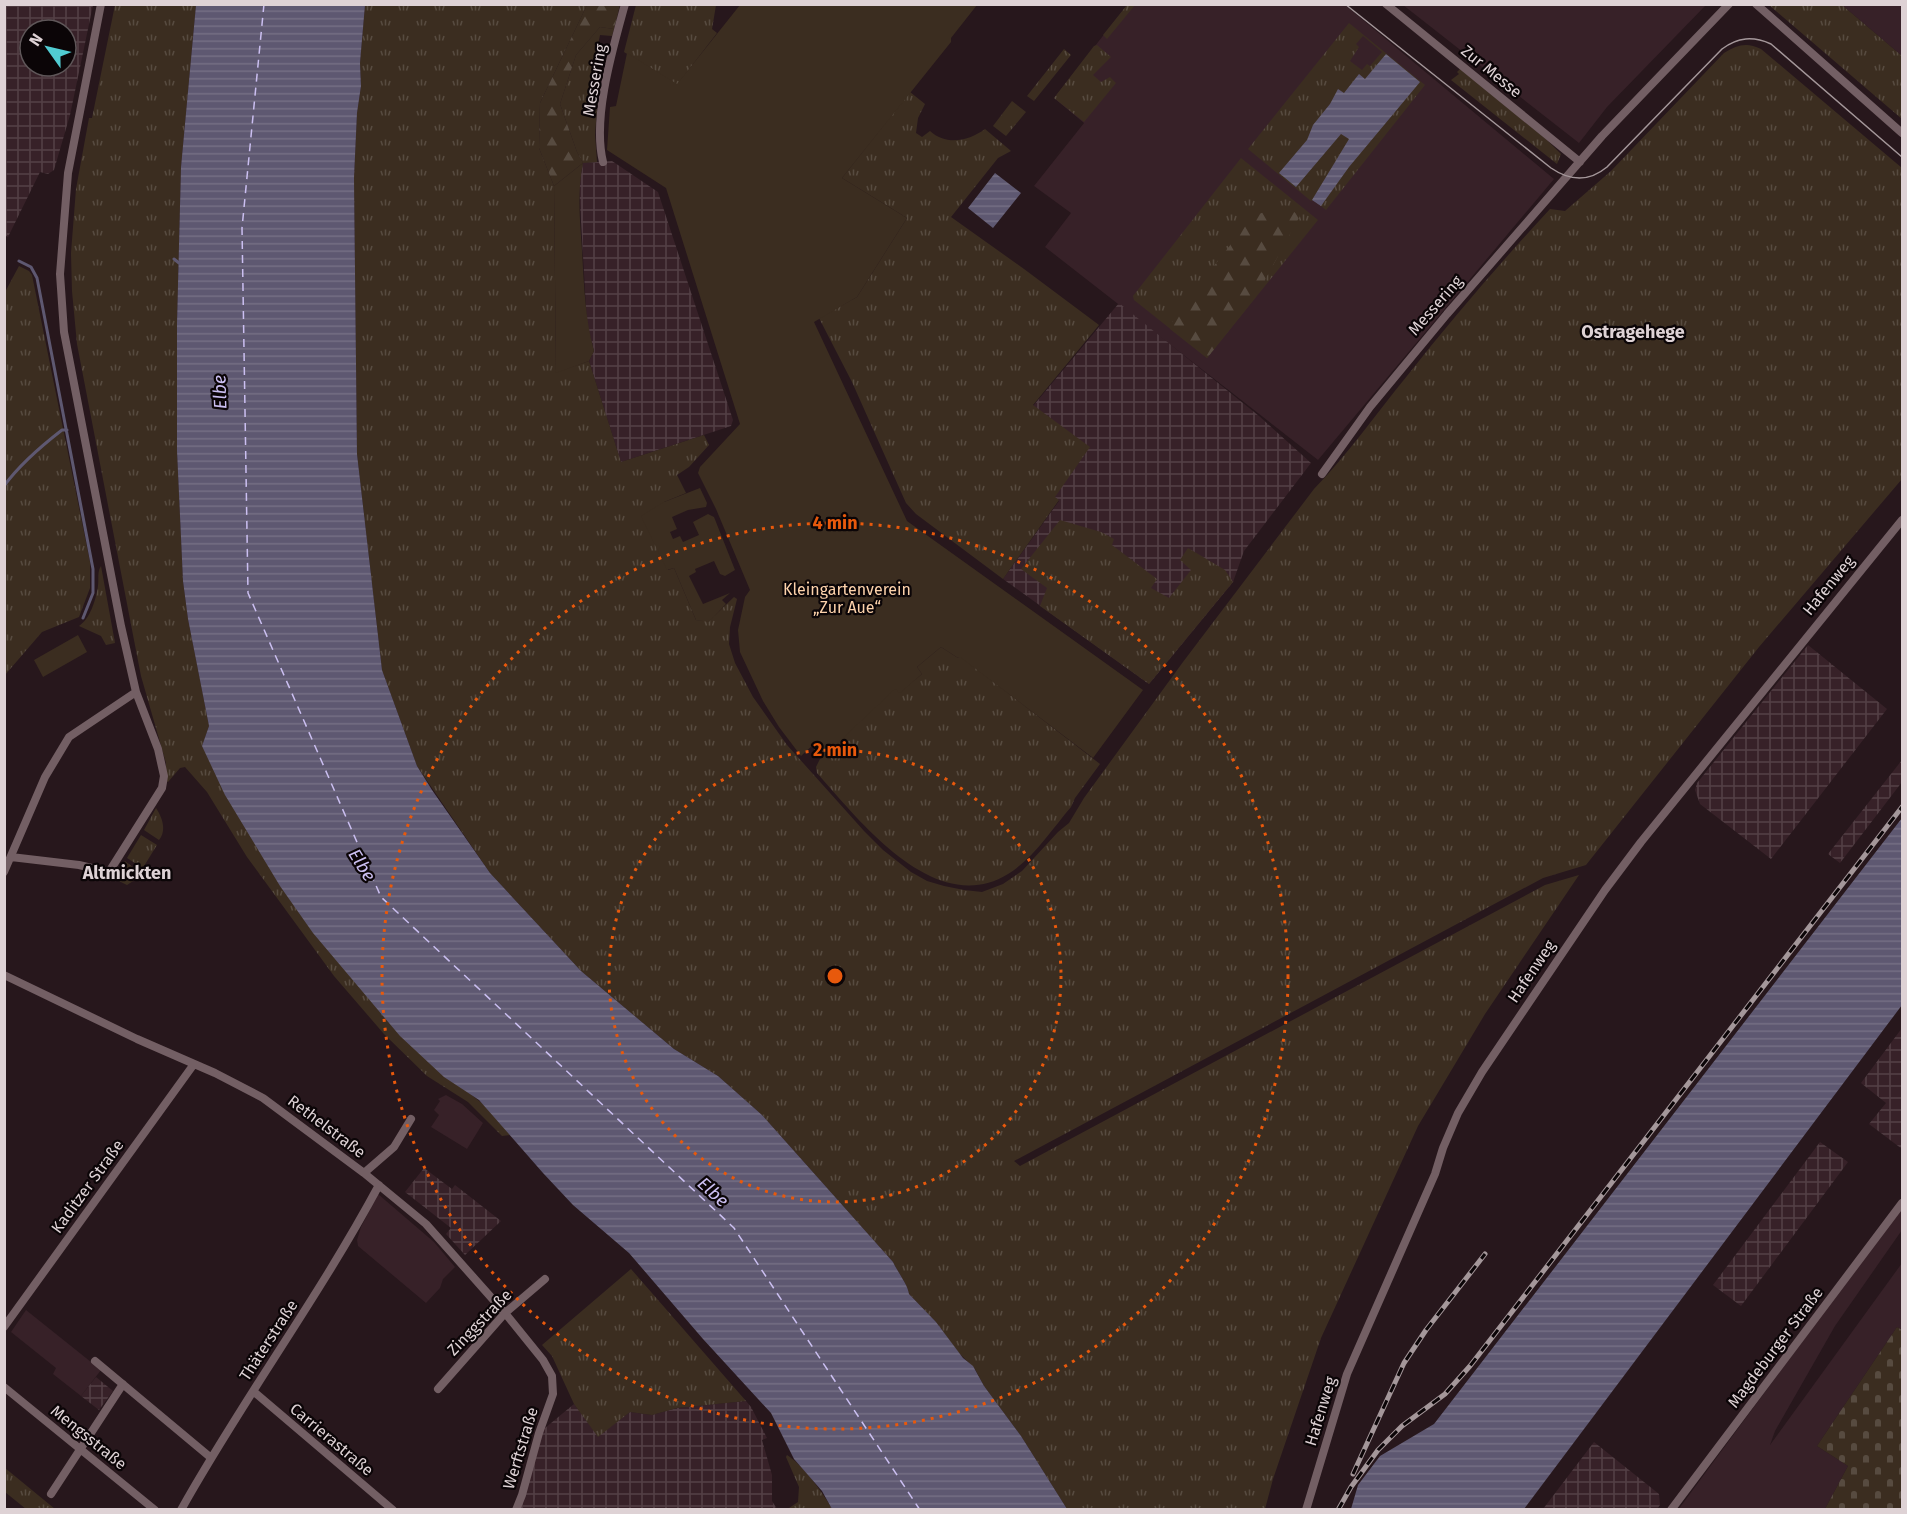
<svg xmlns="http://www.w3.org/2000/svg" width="1907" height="1514" viewBox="0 0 1907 1514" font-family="'Fira Sans',sans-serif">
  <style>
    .built { fill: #372128 }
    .industrial { fill: url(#industrial-grid); fill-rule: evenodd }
    .grass { fill: url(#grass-tufts); fill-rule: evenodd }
    .forest { fill: url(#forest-firs) }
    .cemetery { fill: url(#cemetery-stones) }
    .garden { fill: #3b2d20 }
    .water { fill: url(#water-rules) }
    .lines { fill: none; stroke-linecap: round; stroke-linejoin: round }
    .stream { stroke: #5e5871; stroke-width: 3 }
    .ferry { stroke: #cbbff1; stroke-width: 1.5; stroke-dasharray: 8 6; stroke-linecap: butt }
    .street { stroke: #735f64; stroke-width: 8 }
    .tram { stroke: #a4979a; stroke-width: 1.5 }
    .rail-casing { stroke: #a4979a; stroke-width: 5 }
    .rail { stroke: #0b0507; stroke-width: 3; stroke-dasharray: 9; stroke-linecap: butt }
    .ring { fill: none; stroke: #e8590c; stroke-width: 3; stroke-dasharray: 3 6 }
    .labels { text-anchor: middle; stroke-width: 4.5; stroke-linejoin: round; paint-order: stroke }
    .street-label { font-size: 16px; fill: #ded2d5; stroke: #0b0507 }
    .park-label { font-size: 16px; fill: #fdd2ab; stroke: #0b0507 }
    .neighbourhood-label { font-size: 18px; font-weight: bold; fill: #ded2d5; stroke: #0b0507 }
    .water-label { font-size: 18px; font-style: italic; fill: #cbbff1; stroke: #0b0507 }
    .centre { fill: #e8590c; stroke: #0b0507; stroke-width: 3 }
    .ring-label { font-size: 18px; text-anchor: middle; font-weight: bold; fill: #e8590c; stroke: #0b0507; stroke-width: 4.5; stroke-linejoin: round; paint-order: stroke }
  </style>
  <defs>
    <pattern id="industrial-grid" width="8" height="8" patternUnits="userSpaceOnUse" patternTransform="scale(1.5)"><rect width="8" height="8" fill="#372128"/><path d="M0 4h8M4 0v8" fill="none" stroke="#544046"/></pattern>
    <pattern id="grass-tufts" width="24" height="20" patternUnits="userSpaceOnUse" patternTransform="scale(1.5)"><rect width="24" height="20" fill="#3b2d20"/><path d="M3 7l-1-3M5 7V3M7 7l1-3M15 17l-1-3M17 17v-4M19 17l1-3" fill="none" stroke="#574b40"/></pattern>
    <pattern id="forest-firs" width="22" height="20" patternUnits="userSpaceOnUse" patternTransform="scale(1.5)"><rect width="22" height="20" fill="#3b2d20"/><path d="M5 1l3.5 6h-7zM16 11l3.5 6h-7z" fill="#574b40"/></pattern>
    <pattern id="cemetery-stones" width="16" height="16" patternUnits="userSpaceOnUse" patternTransform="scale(1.5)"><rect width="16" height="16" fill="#3b2d20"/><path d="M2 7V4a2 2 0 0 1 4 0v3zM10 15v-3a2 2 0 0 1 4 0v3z" fill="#574b40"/></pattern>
    <pattern id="water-rules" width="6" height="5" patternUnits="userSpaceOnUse" patternTransform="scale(1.5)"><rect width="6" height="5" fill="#5e5871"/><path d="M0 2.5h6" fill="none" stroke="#756f84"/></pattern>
  </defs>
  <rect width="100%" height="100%" fill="#27171c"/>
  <path class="built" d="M1128,4l217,1 209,174 -236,281 -273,-213 26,-34 -37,-27 50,-63 -30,-25z
    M1403,5h303l-99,102 -28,36z
    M1842,5h60v51z
    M446,1095l16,9 21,19 -16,26 -36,-22 8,-12 -5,-5 6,-9 -2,-2z
    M378,1194l56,48 21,25 -12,12 -3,9 -14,15 -68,-57 -1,-6 4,-13z
    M1902,1206v24l-67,96 -60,105 -5,14 132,-182v67l-5,-3 -80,119 31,20 -23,43 -147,1z
    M26,1310l75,60 -20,26 -28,-22 3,-6 -45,-36z"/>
  <path class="industrial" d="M4,5h89l-23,110 -16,55 -6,4 -8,-2 -32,65 -4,-2zM30,30h36v36h-36z
    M612,161l46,31 75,228 -2,6 -110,36 -32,-101 5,-10 -7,-26 -8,-139 4,-23z
    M1119,303l140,113 52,47 -67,88 -11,31 -84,102 -146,-105 56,-78 -27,-22 -9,-61z
    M1808,645l79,64 -116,150 -71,-55 -5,-14 2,-7z
    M1902,760v22l-62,81 -12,-9z
    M1902,1028v121l-33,-25 17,-21 -25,-20z
    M1820,1142l28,20 -107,144 -28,-21z
    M424,1168l28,21 3,-4 46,36 -36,34 -19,-21 5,-6 -46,-36z
    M96,1377l17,14 -14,19 -18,-14z
    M746,1401l5,6 16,31 -5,2 10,35v26l5,8 -261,1 23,-77 35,-29 24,32 32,-24 22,3 25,-7z
    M1594,1442l65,52 1,11 -3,4h-114z"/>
  <path class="grass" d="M115,5h81l-15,162 -4,156v128l6,130 5,38 21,107 -7,20 262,343 24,19 22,27 -8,1 -34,-34 -41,-26 -43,-42 -50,-58 -87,-119 -40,-65 -22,-25 -5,1 -12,14 -2,-1v-18l-25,-87 -7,-36 -57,-296 -5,-53 -1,-38 5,-64 13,-71h3z
    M365,5h222l-47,98 -1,45 15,38 2,186 33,-11 32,101 83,-27 5,10 -20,22 -12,8 9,18 -22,9 4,68 6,-2 22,52 13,1 25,-24 3,2 -7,28 -1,17 6,19 18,34 34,48 77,86 19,19 28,22 16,9 17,5 20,4 18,2 21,-8 19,-13 36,-39 11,-9 15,-25 99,-136 131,-173c34,-35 62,-75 93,-113 45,-57 93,-113 143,-167l15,2 46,-40 113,-118c14,-8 22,-11 37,-4l141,119v311l-143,168 -173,218 -43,13 -529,283 6,5 525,-281 34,-10 -94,139 -67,112 -97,212 -48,141 -8,30h-198l-46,-73 -37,-50 -9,-17 -17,-17 -22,-30 -27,-28c-1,-9 -12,-23 -16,-32l-131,-147 -44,-39 -44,-27 -93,-78 -91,-98 -73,-107 -35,-96 -25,-216 -3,-276 3,-65 4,-27 -1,-23z
    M636,5h80l-4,24 5,4 -40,52 -53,-33z
    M1127,5h8l-28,34 -4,-4z
    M1769,5h73l60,51v63z
    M1349,23l76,62 -99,125 -13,-10 -2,1 -63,-52zM1363,36l19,16 -12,14 -3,-2 -5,6 -12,-9 9,-14 -3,-3z
    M600,27l14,2 -2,7 -12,-1 -12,59 10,2 -3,38 2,28 -14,1 -6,-11 -17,-48 16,-49z
    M1097,45l14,12 -18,18 8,7 9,-5 6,6 -32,39 -30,-24 40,-52z
    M1064,49l7,6 -37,46 -7,-5z
    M1460,69l87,71 14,14 -4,10 -106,-84 8,-6 -2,-2z
    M910,92l15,12 -7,14 -2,15 6,4 8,-6c16,15 39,10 55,-2l26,22 -13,7 -47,59 73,52 75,56 -66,80 57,42 -35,50 4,3 -56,79 -87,-65 -10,-11 -54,-121 -33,-64 38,-21 50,-79 -65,-40z
    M1012,101l14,11 -20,24 -13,-10z
    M1241,158l77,62 -111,138 -73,-58 -1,-4z
    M19,266l10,5 3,4 58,287v26l-11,29 -37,15 -37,43 -1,-381z
    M1060,520l41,12 13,7 -2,6 45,34 -6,9 18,10 22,-28 -11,-10 8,-12 37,22 8,12 -84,102 -109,-78 7,-18 -26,-19z
    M101,566l14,77 -9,2 -5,-9 -22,-10c11,-7 17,-26 19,-40 1,-7 -1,-14 3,-20z
    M941,647l17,11 2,-2 140,108 -25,34 -4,9c-19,22 -38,52 -63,67 -73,45 -149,-54 -191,-101l-1,-6 4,-8 75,-71 5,4 22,-18 -5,-7z
    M156,808c6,9 11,22 3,32l-15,-10z
    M141,835l16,10 -13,21 -3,1 -14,-9z
    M125,861l14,11 -3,7 -9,6 -14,-7z
    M631,1269l115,132 -69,7 -25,7 -22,-3 -32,25 -24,-33 -22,-48 -10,-11z
    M787,1455c15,9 37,39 45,54l-46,1 12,-8 1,-15 -13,-30z
    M5,1468l50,41h-29l-21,-17z"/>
  <path class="forest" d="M587,5h33l-6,24 -14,-2 -24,28 -16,49 17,48 6,11 -29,23 -15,-38 1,-45z
    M1284,205l16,11 -45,82 -48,60 -37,-29 5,-16 24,-17 11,-25 43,-55z"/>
  <path class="cemetery" d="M1897,1327l5,3v179h-77l23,-43 -31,-20z"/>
  <path class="garden" d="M740,5h237l-26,33v4l-109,136 65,40 -50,79 -43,25 93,199 236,169 -50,68 -133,-101 -2,1 -17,-11 -24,20 5,7 -22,19 -5,-4 -71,67 -10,-12 -13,12 -22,-29 -16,-26 -23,-49 -2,-22 7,-33 5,-7 -34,-81 -18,-36 2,-6 40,-43 -74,-236 -59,-38 3,-43 6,-1 11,-53 50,31z
    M583,163c-6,30 -3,57 -1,87 2,35 3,68 12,101l-5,10 -33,12 -2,-187z
    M700,488l7,15 -1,4 -18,3 -16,7 5,12 -7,3 3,7 7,-3 3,6 16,-7 -6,-13 15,-8 6,3 21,53 -10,6 -5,-2 -6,-13 -19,8 1,3 -7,4 14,28 27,-11 -8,7 4,4 -17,18 -13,-2 -22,-52 -7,2 -26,-54 23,-14z
    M78,635l9,17 -44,25 -9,-17z"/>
  <path class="water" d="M196,5h169l-5,58 1,23 -4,27 -3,65 3,276 25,216 35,96 15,24 58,83 91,98 93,78 44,27 44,39 131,147c4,9 15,23 16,32l27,28 27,36 10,8 11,20 37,50 46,73h-235l-10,-18 -28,-32 -23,-46 -68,-74 -74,-86 -56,-48 -30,-32 -64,-73 -35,-23 -44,-41 -87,-103 -33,-47 -55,-91 -23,-49 7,-20 -21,-107 -5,-38 -6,-130v-128l4,-156z
    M1386,54l34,28 -71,85 -28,39 -9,-6 37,-61 -8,-5 -45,53 -17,-14 28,-33 6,-15 17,-21 8,-15 6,4 15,-19 6,5z
    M995,173l26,20 -28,35 -25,-20z
    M1902,818v187l-378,504h-173l7,-24 22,-29 54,-32z"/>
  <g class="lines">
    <path class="stream" d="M174,259l5,4
      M19,261l12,6 6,11 56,291v24l-10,25
      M4,486c16,-22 36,-39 58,-56h5"/>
    <path class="ferry" d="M264,4l-22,224 6,365 133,304 353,331 186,282"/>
    <path class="street" d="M1386,4l194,158
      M1756,4l146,129
      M603,162c-11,-45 10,-114 22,-158
      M1322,474l48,-67 77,-93 155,-178 127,-132
      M11,857l68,8 30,7 53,-84 2,-12 -6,-27 -22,-57 -15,-66 -57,-294 -4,-58 8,-101 33,-169
      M4,872l41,-95 24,-40 67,-45
      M4,975l133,64 78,34 48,25 101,75 62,51 79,89 38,47 9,16 1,18 -14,39 -17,62 -6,15
      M364,1173l30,-26 17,-28
      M4,1327l190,-263
      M95,1361l115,96
      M4,1387l151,123
      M438,1389l67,-76 40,-34
      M253,1391l140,119
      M51,1494l72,-110
      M181,1510c62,-111 138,-213 198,-325
      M1306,1510l41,-136 88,-200 8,-26 15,-35 24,-41 123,-182 36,-48 261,-322
      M1671,1510l231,-307"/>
    <path class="tram" d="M1345,4l206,164c19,13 38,14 56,-1l115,-118c16,-12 31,-13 49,-5l131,113"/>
    <defs>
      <path id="rail" d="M1353,1474l51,-111 22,-33 59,-76
        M1338,1510l13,-23 27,-37 24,-24 43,-32 25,-28 432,-559"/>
    </defs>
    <use href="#rail" class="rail-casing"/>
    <use href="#rail" class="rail"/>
  </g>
  <g class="ring">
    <circle cx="835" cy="976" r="226"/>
    <circle cx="835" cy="976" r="453"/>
  </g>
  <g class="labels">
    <g class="street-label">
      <text transform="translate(1492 71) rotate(39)" y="6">Zur Messe</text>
      <text transform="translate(594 80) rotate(-80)" y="6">Messering</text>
      <text transform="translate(1435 305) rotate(-49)" y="6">Messering</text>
      <text transform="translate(1828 585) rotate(-51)" y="6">Hafenweg</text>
      <text transform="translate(1531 971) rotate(-56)" y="6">Hafenweg</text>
      <text transform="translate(327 1126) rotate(37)" y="6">Rethelstraße</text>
      <text transform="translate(87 1186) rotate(-54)" y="6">Kaditzer Straße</text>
      <text transform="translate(479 1322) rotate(-46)" y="6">Zinggstraße</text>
      <text transform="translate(268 1340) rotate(-57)" y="6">Thäterstraße</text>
      <text transform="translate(1775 1347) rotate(-53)" y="6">Magdeburger Straße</text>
      <text transform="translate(1320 1411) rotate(-73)" y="6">Hafenweg</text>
      <text transform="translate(89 1437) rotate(39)" y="6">Mengsstraße</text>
      <text transform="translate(332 1439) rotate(40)" y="6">Carrierastraße</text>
      <text transform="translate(520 1448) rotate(-73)" y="6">Werftstraße</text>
    </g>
    <g class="park-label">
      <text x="847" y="595">Kleingartenverein<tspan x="847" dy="18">„Zur Aue“</tspan></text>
    </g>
    <g class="neighbourhood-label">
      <text x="1633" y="338">Ostragehege</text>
      <text x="127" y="879">Altmickten</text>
    </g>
    <g class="water-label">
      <text transform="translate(220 392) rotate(-92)" y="6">Elbe</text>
      <text transform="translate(362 865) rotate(58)" y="6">Elbe</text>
      <text transform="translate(713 1192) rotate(42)" y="6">Elbe</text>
    </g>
  </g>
  <circle cx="835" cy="976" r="9" class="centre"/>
  <g class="ring-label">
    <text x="835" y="529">4 min</text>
    <text x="835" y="756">2 min</text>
  </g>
  <rect width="1907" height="1514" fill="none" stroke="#ded2d5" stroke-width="12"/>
  <g transform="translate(48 48) rotate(304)"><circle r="28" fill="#0b0507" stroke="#5f5759" stroke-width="1.5"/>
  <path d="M0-4.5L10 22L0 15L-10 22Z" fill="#51ccd2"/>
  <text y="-9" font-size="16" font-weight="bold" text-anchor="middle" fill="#ded2d5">N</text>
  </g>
</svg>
